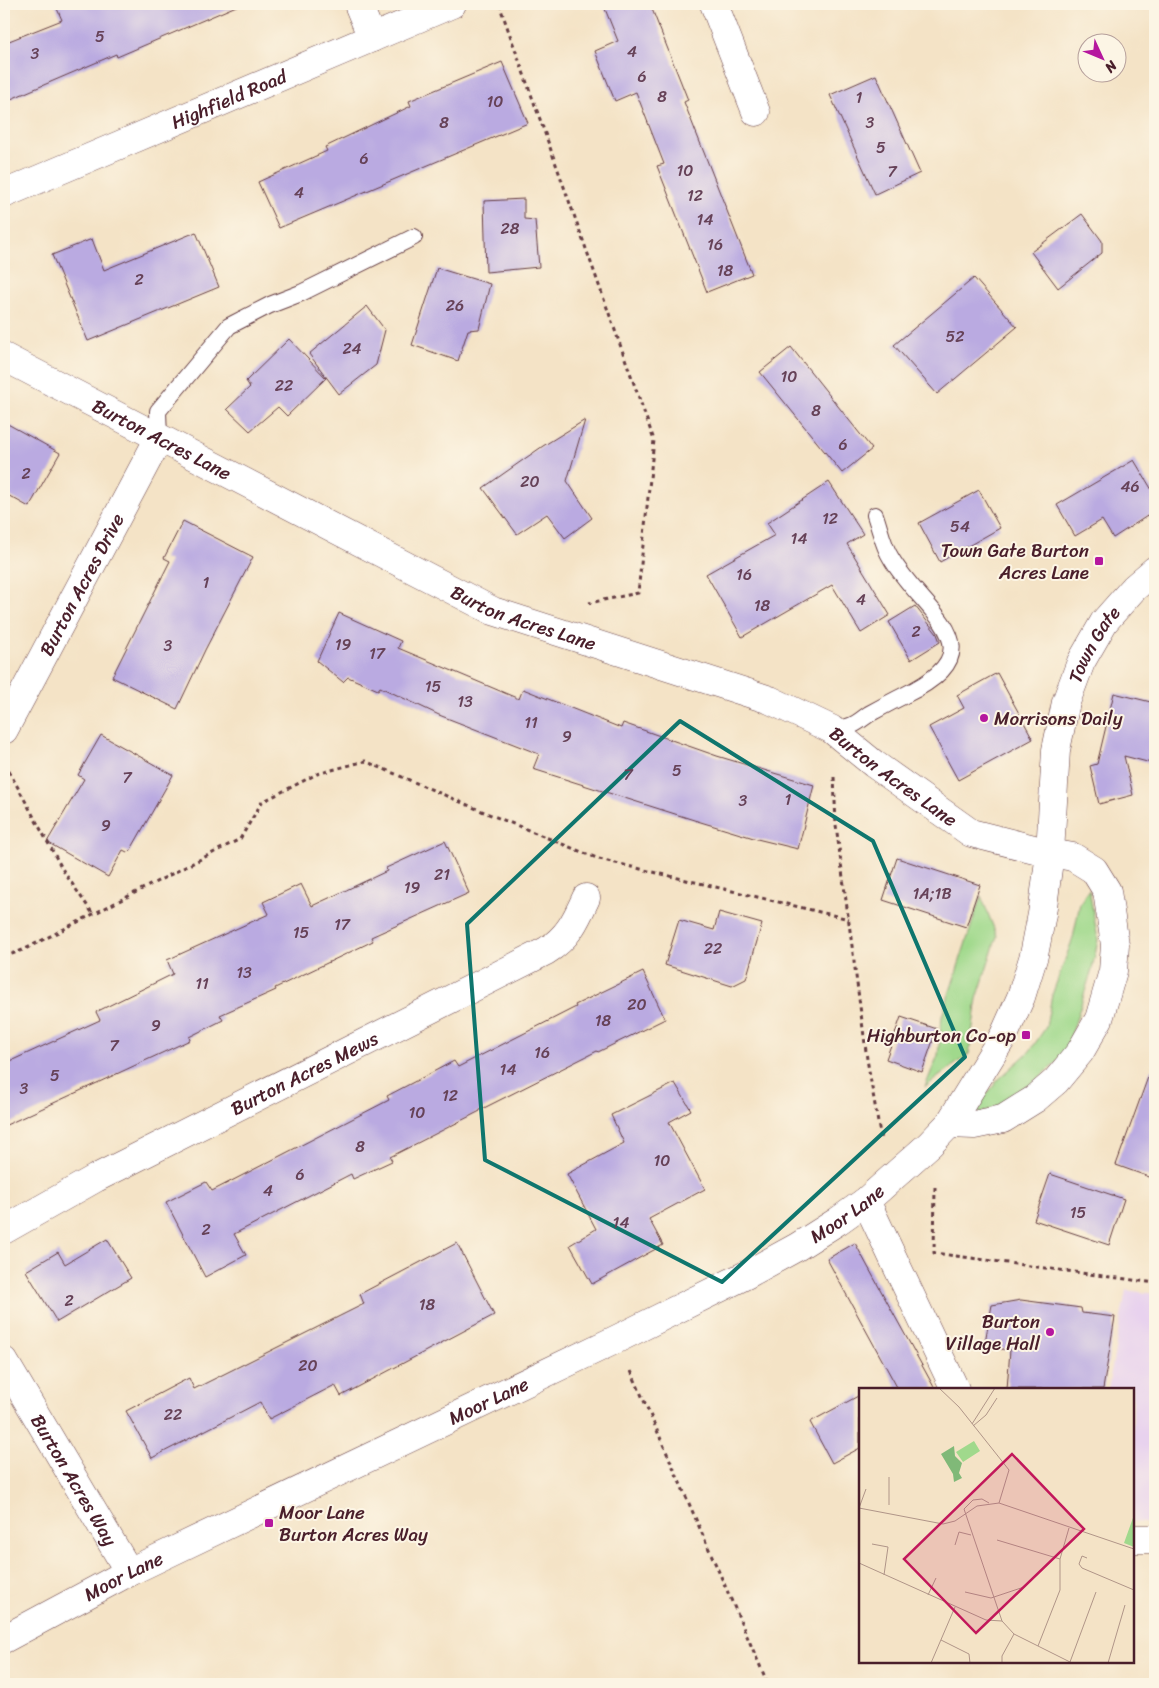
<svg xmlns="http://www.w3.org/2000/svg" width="1159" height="1688" viewBox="0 0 1159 1688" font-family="Sriracha,sans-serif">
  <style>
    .built { fill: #e8d2ee }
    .green { fill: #a0d98c; stroke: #757c5c }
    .building { fill: #baaae1 }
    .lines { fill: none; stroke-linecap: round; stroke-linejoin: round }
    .service-casing { stroke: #643c42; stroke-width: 18 }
    .minor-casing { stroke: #643c42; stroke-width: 29 }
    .tertiary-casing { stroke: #643c42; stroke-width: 29 }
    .path { stroke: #643c42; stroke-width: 3; stroke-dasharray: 4 4; stroke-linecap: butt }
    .service { stroke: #fff; stroke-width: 16 }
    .minor { stroke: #fff; stroke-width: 28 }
    .tertiary { stroke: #fff; stroke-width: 28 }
    .marked { fill: none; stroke: #0f766e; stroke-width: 4; stroke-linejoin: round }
    .poi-dot { fill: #b5179e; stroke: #fcf5e5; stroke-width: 2 }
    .labels { text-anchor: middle; stroke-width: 4; stroke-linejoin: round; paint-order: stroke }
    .number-label { font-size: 16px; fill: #664258 }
    .street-label { font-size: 19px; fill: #4a1f2b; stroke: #fcf5e5 }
    .poi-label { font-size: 19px; fill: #4a1f2b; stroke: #fcf5e5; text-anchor: end }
    .inset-road { fill: none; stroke: #b09588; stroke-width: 1 }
    .view { fill: #c2185b; fill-opacity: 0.15; stroke: #c2185b; stroke-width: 2.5 }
    .inset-edge { fill: none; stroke: #4a1f2b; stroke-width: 2.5 }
  </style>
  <rect width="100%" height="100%" fill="#fcf5e5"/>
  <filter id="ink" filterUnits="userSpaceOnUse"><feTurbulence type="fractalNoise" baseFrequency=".02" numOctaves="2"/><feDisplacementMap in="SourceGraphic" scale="10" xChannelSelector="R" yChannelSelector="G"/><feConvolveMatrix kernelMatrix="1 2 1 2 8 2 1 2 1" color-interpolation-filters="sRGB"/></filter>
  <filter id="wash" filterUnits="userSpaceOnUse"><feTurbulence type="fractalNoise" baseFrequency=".0096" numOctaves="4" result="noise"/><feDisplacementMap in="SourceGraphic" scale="20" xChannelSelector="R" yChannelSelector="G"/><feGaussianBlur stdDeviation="1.12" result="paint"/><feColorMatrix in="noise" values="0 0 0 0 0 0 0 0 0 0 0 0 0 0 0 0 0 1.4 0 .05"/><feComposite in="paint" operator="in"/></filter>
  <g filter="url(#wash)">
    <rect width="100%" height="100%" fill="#f4e3c6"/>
    <path class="built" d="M1126,1290l29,4v230l-22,-2v-133h-25z"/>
    <path class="green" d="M1089,889l9,51 -6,29 -27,86 -50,44 -38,16 7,-17 15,-19 31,-28 16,-24 6,-32 21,-57 7,-35z
      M981,896l16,40 -20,63 -8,55 -44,33 13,-32 4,-39z"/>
    <g id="blocks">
      <path class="building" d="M55,4h186l-124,53 -1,-3 -112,48v-59l58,-23z
        M603,4h47l38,96 -4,2 68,172 -45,18 -50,-126 7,-2 -28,-72 -21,9 -20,-50 23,-10z
        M502,62l26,61 -249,105 -21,-46 69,-31 -2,-4 86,-41 -2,-5z
        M876,75l44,98 -45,21 -45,-99z
        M524,199v20l11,1 4,47 -53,5 -2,-71z
        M1082,214l20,27v12l-44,35 -27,-36z
        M196,232l23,55 -131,54 -36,-86 40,-16 12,31z
        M437,268l53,16 -11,45 -11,1 -10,31 -46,-16z
        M974,278l43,49 -80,67 -43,-49z
        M367,306l18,24 -9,35 -37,29 -30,-40z
        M289,339l37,39 -39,38 -9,-9 -28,24 -23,-22 23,-22 -4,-6z
        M791,347l81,102 -30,24 -82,-101z
        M585,420l-18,61 25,37 -27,20 -18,-24 -30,20 -34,-46 60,-42z
        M4,422l56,31 -31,54 -25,-14z
        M1134,460l21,35v16l-42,27 -11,-18 -27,16 -18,-31z
        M829,482l34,52 -16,10 43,71 -29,18 -29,-48 -90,52 -36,-63 69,-39 -8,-12z
        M979,490l21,38 -60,34 -21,-39z
        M183,521l70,36 -48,93 -28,59 -65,-32 58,-116 -6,-3z
        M915,606l22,28 3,8 -29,18 -22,-38z
        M339,613l62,28 -3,7 121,51 4,-10 98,39 2,-5 94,33 97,29 -16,64 -41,-10 -63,-19 -161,-51 6,-15 -100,-39 -59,-28 -2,3 -30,-13 -5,5 -26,-21z
        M997,673l36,66 -75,41 -29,-53 35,-19 -7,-13z
        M1114,693l41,10v61l-31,-8 9,39 -34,9 -9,-38 7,-2z
        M101,735l72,40 -44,78 -6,-3 -15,27 -61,-35 37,-63 -6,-4z
        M445,841l24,52 -98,44 2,4 -98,47 1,2 -56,25 3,5 -34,17 1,3 -186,86v-62l96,-44 -4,-8 77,-38 -6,-14 102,-46 -6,-12 38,-18 11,22 75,-35 -1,-3z
        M897,858l83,27 -14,42 -83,-27z
        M719,912l43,12 -16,55 -14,7 -67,-21 14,-45 35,10z
        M643,972l22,47 -67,33 -1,-1 -117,59v1l-90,46 2,4 -39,18 -2,-5 -117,60 12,21 -41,22 -39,-75 40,-20 6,9 177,-91 -2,-4 67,-35 4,6 118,-60 -1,-2z
        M901,1017l36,12 -15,43 -36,-13z
        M1151,1069h4v110l-39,-14z
        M675,1083l16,27 -22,12 36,67 -56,30 14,26 -71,39 -22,-39 26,-16 -29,-55 57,-31 -13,-28z
        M1050,1174l74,25 -15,46 -75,-25z
        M107,1239l24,39 -74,44 -31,-51 32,-19 7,12z
        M457,1243l37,72 -153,81 -6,-11 -66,34 -9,-17 -108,56 -26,-47 63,-33 5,11 170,-85 -4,-10z
        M855,1243l37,68 43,78h-37l-71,-130z
        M1021,1300l60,8 1,5 33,4 -12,72h-96l3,-39 -26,-3 8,-42z
        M860,1395v53l-28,15 -22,-41z"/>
    </g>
  </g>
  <g filter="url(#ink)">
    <use href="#blocks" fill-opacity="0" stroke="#643c42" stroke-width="1"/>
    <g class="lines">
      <defs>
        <path id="service" d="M159,438l-1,-27 71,-85 41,-21 31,-12 113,-56
          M831,729c6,-1 13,-1 19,-3 7,-2 13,-8 19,-12 11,-6 22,-12 34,-18 100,-48 20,-82 -12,-138 -8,-12 -11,-29 -16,-43"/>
        <g id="minor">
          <path d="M358,4l14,34"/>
          <path d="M714,4l42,108"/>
          <path id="s1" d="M4,194l448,-190"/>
          <path id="s2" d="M4,357l489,254 277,89 61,29 43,35 97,69 79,20 23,4 21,13 13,21 8,54 -2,26 -14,48 -19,33 -24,29 -21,18 -32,20 -29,6 -25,-1"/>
          <path id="s3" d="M4,730l155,-292"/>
          <path d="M866,1201l89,188"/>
          <path id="s4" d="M4,1230l92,-52 450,-227c22,-13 30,-31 40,-53"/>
          <path id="s5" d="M4,1361l125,211"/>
          <path d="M1133,1539h22"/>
        </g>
        <g id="tertiary">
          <path id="s6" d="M4,1639l125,-67 488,-233 129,-64 51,-28 41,-26 28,-20 64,-57 19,-20 55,-89 17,-38 13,-42 8,-41 8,-61 6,-103 10,-48 15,-40 23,-40 30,-34 21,-18"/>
        </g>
      </defs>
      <use href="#service" class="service-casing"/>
      <use href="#minor" class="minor-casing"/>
      <use href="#tertiary" class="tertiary-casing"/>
      <path class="path" d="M499,4l155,436 -16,153 -49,10
        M5,764l59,108 29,42
        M834,777l2,48 31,234 14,81
        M4,957l21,-8 215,-110 22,-37 55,-28 48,-13 119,51 115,47 250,60
        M935,1187l-1,66 221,30
        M631,1371l137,313"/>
      <use href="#service" class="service"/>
      <use href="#minor" class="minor"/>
      <use href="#tertiary" class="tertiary"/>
    </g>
  </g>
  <path class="marked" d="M680,721l193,120 92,216 -243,225 -237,-122 -18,-236z"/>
  <g class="poi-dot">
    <rect x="1094" y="556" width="10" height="10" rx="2.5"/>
    <circle cx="984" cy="718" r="5"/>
    <rect x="1021" y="1030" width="10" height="10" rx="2.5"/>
    <circle cx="1050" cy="1332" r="5"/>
    <rect x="264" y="1518" width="10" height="10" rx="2.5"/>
  </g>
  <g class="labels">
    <g class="number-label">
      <text x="100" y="42">5</text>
      <text x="632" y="57">4</text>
      <text x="35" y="59">3</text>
      <text x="642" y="82">6</text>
      <text x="662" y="102">8</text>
      <text x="859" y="103">1</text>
      <text x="495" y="107">10</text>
      <text x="444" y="128">8</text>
      <text x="870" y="128">3</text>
      <text x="881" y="153">5</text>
      <text x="364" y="164">6</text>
      <text x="685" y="176">10</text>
      <text x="892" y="177">7</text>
      <text x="299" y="198">4</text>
      <text x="695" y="201">12</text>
      <text x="705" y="225">14</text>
      <text x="510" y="234">28</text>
      <text x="715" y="250">16</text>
      <text x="725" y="276">18</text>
      <text x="139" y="285">2</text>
      <text x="455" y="311">26</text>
      <text x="955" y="342">52</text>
      <text x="352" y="354">24</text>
      <text x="789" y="382">10</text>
      <text x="284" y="391">22</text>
      <text x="816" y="416">8</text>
      <text x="843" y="450">6</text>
      <text x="26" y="479">2</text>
      <text x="530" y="487">20</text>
      <text x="1130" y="492">46</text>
      <text x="830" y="524">12</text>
      <text x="960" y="532">54</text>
      <text x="799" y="544">14</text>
      <text x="744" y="580">16</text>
      <text x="206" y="588">1</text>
      <text x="861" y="605">4</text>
      <text x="762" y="611">18</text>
      <text x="916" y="637">2</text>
      <text x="343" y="650">19</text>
      <text x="168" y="651">3</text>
      <text x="377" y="659">17</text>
      <text x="433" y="692">15</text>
      <text x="465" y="707">13</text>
      <text x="531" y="728">11</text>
      <text x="567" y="742">9</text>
      <text x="677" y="776">5</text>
      <text x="628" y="780">7</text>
      <text x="127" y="783">7</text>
      <text x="788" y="805">1</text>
      <text x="743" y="806">3</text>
      <text x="106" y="831">9</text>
      <text x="442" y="880">21</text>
      <text x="412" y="893">19</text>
      <text x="932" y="899">1A;1B</text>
      <text x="342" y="930">17</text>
      <text x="301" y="938">15</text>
      <text x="713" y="954">22</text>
      <text x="244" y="978">13</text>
      <text x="202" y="989">11</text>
      <text x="637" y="1010">20</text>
      <text x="603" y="1026">18</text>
      <text x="156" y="1031">9</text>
      <text x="114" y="1051">7</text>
      <text x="542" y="1058">16</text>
      <text x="508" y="1075">14</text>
      <text x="55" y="1081">5</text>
      <text x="24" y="1094">3</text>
      <text x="450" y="1101">12</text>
      <text x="417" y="1118">10</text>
      <text x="360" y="1152">8</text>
      <text x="662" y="1166">10</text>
      <text x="300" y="1180">6</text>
      <text x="268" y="1196">4</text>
      <text x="1078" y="1218">15</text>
      <text x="621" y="1228">14</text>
      <text x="206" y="1235">2</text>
      <text x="69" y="1306">2</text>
      <text x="427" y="1310">18</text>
      <text x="308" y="1371">20</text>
      <text x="173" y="1420">22</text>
    </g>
    <g class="street-label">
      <text dy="7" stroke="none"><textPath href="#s1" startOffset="244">Highfield Road</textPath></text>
      <text dy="7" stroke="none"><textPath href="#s2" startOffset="178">Burton Acres Lane</textPath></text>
      <text dy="7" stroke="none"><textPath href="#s3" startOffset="165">Burton Acres Drive</textPath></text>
      <text dy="7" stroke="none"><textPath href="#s2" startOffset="582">Burton Acres Lane</textPath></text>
      <text dy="7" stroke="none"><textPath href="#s6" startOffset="1591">Town Gate</textPath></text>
      <text dy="7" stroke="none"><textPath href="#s2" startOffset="988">Burton Acres Lane</textPath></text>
      <text dy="7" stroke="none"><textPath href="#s4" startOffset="339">Burton Acres Mews</textPath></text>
      <text dy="7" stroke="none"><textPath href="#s6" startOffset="945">Moor Lane</textPath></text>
      <text dy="7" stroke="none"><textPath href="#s6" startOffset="540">Moor Lane</textPath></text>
      <text dy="7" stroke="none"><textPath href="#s5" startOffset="138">Burton Acres Way</textPath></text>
      <text dy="7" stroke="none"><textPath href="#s6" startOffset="135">Moor Lane</textPath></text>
    </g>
    <g class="poi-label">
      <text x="1089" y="557">Town Gate Burton<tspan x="1089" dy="22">Acres Lane</tspan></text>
      <text x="994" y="725" text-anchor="start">Morrisons Daily</text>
      <text x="1016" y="1042">Highburton Co-op</text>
      <text x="1040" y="1328">Burton<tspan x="1040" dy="22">Village Hall</tspan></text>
      <text x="279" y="1519" text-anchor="start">Moor Lane<tspan x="279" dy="22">Burton Acres Way</tspan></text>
    </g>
  </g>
  <g transform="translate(859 1388)">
    <rect width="275" height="275" fill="#f4e3c6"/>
    <path d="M115,53l6,10 -17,11 -7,-10zM275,127v32l-10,-4z" fill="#a0d98c"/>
    <path d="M95,58l1,10 7,7 -3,10 3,5 -8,4 -1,-8 -12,-20z" fill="#80b978"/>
    <path class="inset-road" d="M80,0l20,19 50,63 -10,33M113,36l23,-36M114,38l13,-11 11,-17M130,115l-7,-4 -9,1 -9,9 38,112 12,13 58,29M30,117v-28M0,120l84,16 12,-3 22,-15 22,-3 135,46M0,120l7,-19M138,152l63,19M13,156l16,3 -4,28M96,157l4,-13 12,3M228,170l-5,-2 -3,8 3,4 52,22M0,175l127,57 16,1M106,204l26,6 33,-11M69,207l8,-17M82,252l28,14 1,9M179,258l22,-56v-31l9,-31M211,274l26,-70M72,275l24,-56M143,275v-7l12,-22M249,275l17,-58"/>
    <path class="view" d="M153,66l72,75 -108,104 -72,-74z"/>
    <rect width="275" height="275" class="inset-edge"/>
  </g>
  <rect width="1159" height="1688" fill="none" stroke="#fcf5e5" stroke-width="20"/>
  <g transform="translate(1102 58) rotate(134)"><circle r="24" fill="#fcf5e5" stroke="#b59f9b"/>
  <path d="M0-4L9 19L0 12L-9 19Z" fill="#b5179e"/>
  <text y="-8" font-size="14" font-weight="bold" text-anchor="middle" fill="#4a1f2b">N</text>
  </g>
</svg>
